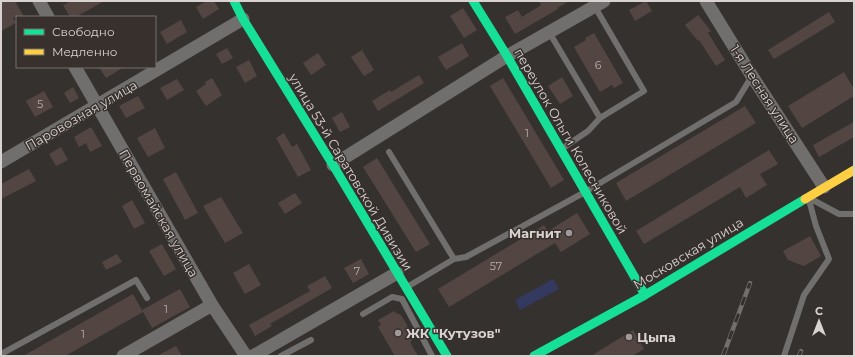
<svg xmlns="http://www.w3.org/2000/svg" width="855" height="357" viewBox="0 0 855 357" font-family="Montserrat,sans-serif">
  <style>
    .green { fill: #343a5f }
    .building { fill: #534642 }
    .lines { fill: none; stroke-linecap: round; stroke-linejoin: round }
    .lane { stroke: #706f6e; stroke-width: 6 }
    .street { stroke: #706f6e; stroke-width: 13 }
    .fast { stroke: #16e098; stroke-width: 9 }
    .slow { stroke: #ffcf43; stroke-width: 9 }
    .rail-casing { stroke: #716e6d; stroke-width: 4.5 }
    .rail { stroke: #37302d; stroke-width: 3; stroke-dasharray: 9; stroke-linecap: butt }
    .poi-dot { fill: #9f9a98; stroke: #37302d; stroke-width: 1.5 }
    .labels { text-anchor: middle; stroke-width: 3; stroke-linejoin: round; paint-order: stroke }
    .number-label { font-size: 11px; fill: #b7b0ad }
    .street-label { font-size: 13px; fill: #d8d3d1; stroke: #37302d }
    .poi-label { font-size: 13px; font-weight: bold; fill: #d8d3d1; stroke: #37302d; text-anchor: start }
  </style>
  <rect width="100%" height="100%" fill="#35312f"/>
  <path class="green" d="M553,279l6,10 -39,21 -5,-10z"/>
  <path class="building" d="M1,1h14l9,16h-11l3,6 -15,8z
    M71,1h33l-28,16h-6l-7,-12z
    M207,1h7l5,8 -16,10 -7,-12z
    M539,1h30l-12,7 1,1 -43,25 -10,-17 13,-7 4,7 19,-12z
    M646,1l6,10 -17,10 -6,-11z
    M463,8l14,22 -13,8 -14,-22z
    M829,12l6,10 -61,37 -6,-9z
    M698,15l13,16 -3,2 17,27 -9,6 -17,-26 -1,1 -13,-16z
    M181,20l6,12 -20,12 -7,-12z
    M594,33l29,50 -9,5 -2,-3 -12,7 -26,-45 12,-7 -1,-2z
    M462,43l7,13 -23,14 -8,-13z
    M227,48l6,10 -11,6 -6,-10z
    M362,50l12,20 -10,6 -13,-19z
    M318,53l8,12 -15,10 -8,-12z
    M249,60l8,16 -12,7 -9,-16z
    M99,67h25l-18,11z
    M844,72l10,17v7l-52,32 -14,-22z
    M419,75l5,8 -46,28 -6,-10 18,-11 1,2z
    M562,77l11,19 -13,8 -12,-18z
    M212,78l10,17 -16,11 -10,-15 10,-7 -1,-2z
    M503,78l61,102 -13,8 -61,-102z
    M177,79l7,11 -17,10 -7,-12z
    M73,87l6,11 -9,5 -6,-10z
    M44,91l9,16 -18,10 -9,-16z
    M138,96l7,12 -19,10 -7,-12z
    M745,106l11,17 -130,78 -10,-18z
    M342,112l8,15 -10,5 -8,-14z
    M854,122v15l-35,20 -6,-12z
    M91,127l11,19 -12,6 -4,-9 -7,4 -5,-10z
    M155,128l10,20 -17,9 -11,-19z
    M284,133l8,14 5,-3 14,26 -13,7 -22,-39z
    M61,147l7,13 -12,6 -7,-12z
    M769,150l9,14 -18,10 7,11 -21,13 -6,-11 -96,57 -8,-13z
    M377,158l53,86 -14,8 -53,-85z
    M29,169l7,12 -35,18v-15z
    M176,172l22,41 -13,7 -22,-41z
    M295,193l7,10 -17,11 -7,-11z
    M221,197l22,36 -18,10 -22,-37z
    M132,200l13,23 -11,6 -12,-23z
    M577,213l13,21 -29,18 -6,-9 -106,64 -11,-18 106,-64 4,6z
    M810,236l11,20 -17,10 -16,-6 -5,-9z
    M162,244l14,25 -12,7 -15,-25z
    M117,254l5,8 -16,8 -4,-8z
    M361,259l8,15 -16,9 -9,-15z
    M249,264l12,21 -16,9 -12,-21z
    M325,276l7,12 -62,36 2,2 -17,10 -6,-11 61,-34 -3,-5z
    M180,289l10,18 -38,21 -10,-18z
    M133,294l10,18 -78,44h-42z
    M394,311l2,2 5,2 6,10 1,5 4,4 -2,4 2,3 -2,1 8,14h-23l-17,-29 3,-2 -3,-5z
    M633,330l11,19 -12,7h-41z
    M176,346l6,10h-25z"/>
  <g class="lines">
    <path class="lane" d="M549,32l51,86 44,-27 -49,-84
      M563,148l25,-17 12,-13
      M389,152l65,107
      M813,200l26,14h15
      M407,287l47,-28 12,-2 119,-65 151,-90 16,-26
      M363,314l29,-17 10,2 30,57
      M1,354l135,-74 11,18
      M281,356l30,-16
      M784,356l20,-61 25,-36 -13,-33 -7,-26"/>
    <path class="street" d="M39,1l9,16
      M706,1l46,75 72,111
      M75,67l137,238 34,51
      M1,162l242,-143
      M333,165l174,-109 97,-55
      M123,356l89,-51
      M253,356l144,-83"/>
    <path class="fast" d="M234,1l9,18 90,146 114,191
      M473,1l34,55 138,239
      M534,356l111,-61 160,-96"/>
    <path class="slow" d="M805,199l49,-29"/>
    <defs>
      <path id="rail" d="M723,356l27,-73
        M799,356l2,-5"/>
    </defs>
    <use href="#rail" class="rail-casing"/>
    <use href="#rail" class="rail"/>
  </g>
  <g class="poi-dot">
    <circle cx="569" cy="233" r="4"/>
    <circle cx="398" cy="333" r="4"/>
    <circle cx="629" cy="337" r="4"/>
  </g>
  <g class="labels">
    <g class="number-label">
      <text x="598" y="69">6</text>
      <text x="40" y="108">5</text>
      <text x="527" y="137">1</text>
      <text x="496" y="270">57</text>
      <text x="357" y="275">7</text>
      <text x="166" y="313">1</text>
      <text x="83" y="338">1</text>
    </g>
    <g class="street-label">
      <text transform="translate(765 94) rotate(57)" y="5">1-я Лесная улица</text>
      <text transform="translate(81 115) rotate(-30)" y="5">Паровозная улица</text>
      <text transform="translate(571 141) rotate(60)" y="5">переулок Ольги Колесниковой</text>
      <text transform="translate(351 172) rotate(59)" y="5">улица 53-й Саратовской Дивизии</text>
      <text transform="translate(159 213) rotate(60)" y="5">Первомайская улица</text>
      <text transform="translate(688 253) rotate(-31)" y="5">Московская улица</text>
    </g>
    <g class="poi-label">
      <text x="561" y="238" text-anchor="end">Магнит</text>
      <text x="406" y="338">ЖК "Кутузов"</text>
      <text x="637" y="342">Цыпа</text>
    </g>
  </g>
  <rect width="855" height="357" fill="none" stroke="#d8d3d1" stroke-width="4"/>
  <rect x="16" y="16" width="140" height="52" fill="#37302d" stroke="#77716f"/>
  <rect x="24" y="29" width="20" height="6" fill="#16e098" stroke="#77716f"/>
  <text x="52" y="36" font-size="12" fill="#d8d3d1">Свободно</text>
  <rect x="24" y="49" width="20" height="6" fill="#ffcf43" stroke="#77716f"/>
  <text x="52" y="56" font-size="12" fill="#d8d3d1">Медленно</text>
  <g transform="translate(819 321)" stroke="#37302d" stroke-width="3" paint-order="stroke">
  <path d="M0-3L7 15L0 10L-7 15Z" fill="#d8d3d1"/>
  <text y="-6" font-size="11" font-weight="bold" text-anchor="middle" fill="#d8d3d1">С</text>
  </g>
</svg>
